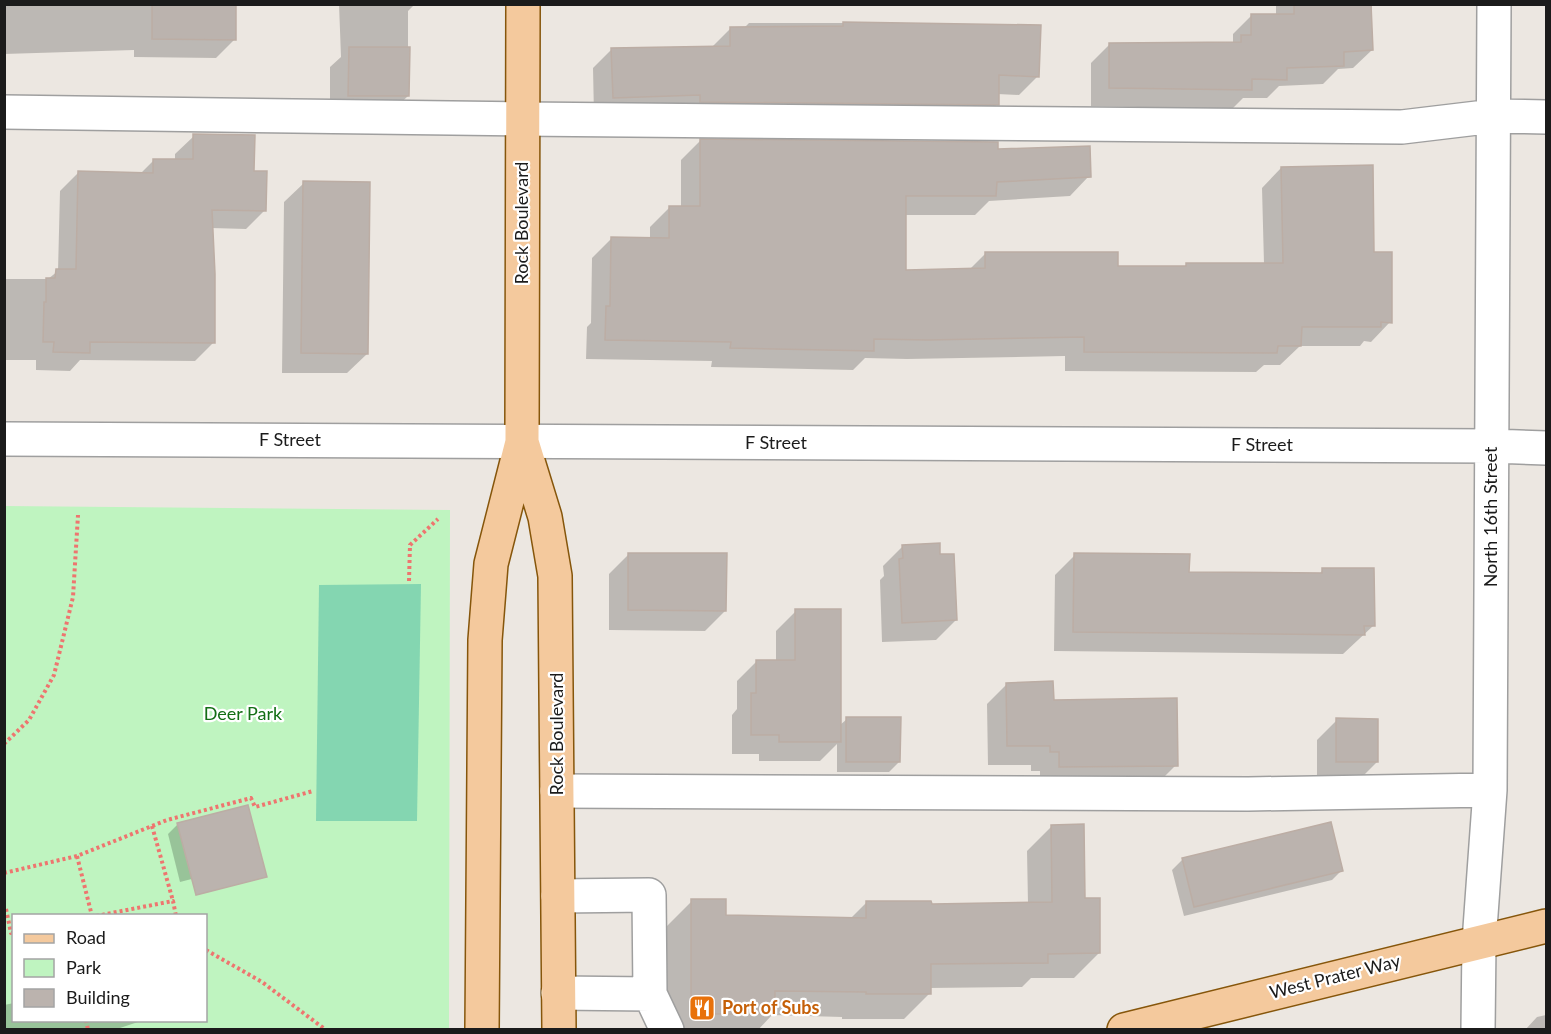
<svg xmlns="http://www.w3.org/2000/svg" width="1551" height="1034" viewBox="0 0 1551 1034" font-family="Lato,sans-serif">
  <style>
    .park { fill: #bff4c0; fill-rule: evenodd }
    .pitch { fill: #84d6b1 }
    .shadow { fill: #0003 }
    .building { fill: #bbb3ae; stroke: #bcada4; stroke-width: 1.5 }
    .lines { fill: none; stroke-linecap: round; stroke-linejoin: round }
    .minor-casing { stroke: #9f9f9f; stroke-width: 36 }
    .major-casing { stroke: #86560b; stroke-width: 36 }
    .path { stroke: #ee756f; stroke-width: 4; stroke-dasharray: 3 3; stroke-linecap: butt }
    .minor { stroke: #fff; stroke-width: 33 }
    .major { stroke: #f4c99d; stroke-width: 33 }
    .labels { text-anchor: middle; stroke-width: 4.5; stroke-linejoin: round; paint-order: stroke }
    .street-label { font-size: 18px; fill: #1b1b1b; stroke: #fff }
    .park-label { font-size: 18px; fill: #136e15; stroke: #fff }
    .food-label { font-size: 18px; font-weight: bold; fill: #c56008; stroke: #fff; text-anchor: start }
  </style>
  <rect width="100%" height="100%" fill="#ece7e1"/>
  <path class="park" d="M5,506l445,4 -1,519h-444zM14,916h192v104h-192z"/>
  <path class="pitch" d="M421,584l-4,237h-101l3,-236z"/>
  <path class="shadow" d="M4,4h231v35l-19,19 -82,-1v-7l-130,4z
    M339,4h76l-7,7v85l-19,18h-59v-47l11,-10z
    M1276,4h96v46l-19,18 -15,1 -15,15 -44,2 -12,12h-24l-11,11 -141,-3v-43l19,-19h123v-10l19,-19h24z
    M749,23h94l195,53 -19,19 -22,-1v10l-19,19 -384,-7 -1,-48 19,-19 99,-1 19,-19 14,-1z
    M194,136l59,36 12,38 -19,19 -35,-1 3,114 -19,19 -115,-1 -10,11 -34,-1v-10h-32v-81h44l10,-8 2,-80 18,-18 62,1 14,-14 21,1v-7z
    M700,141l297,9 92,26 -19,20 -81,5 -14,14h-70v56l64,-1 17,-17 130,14h68l3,-3h77l-2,-76 19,-20 92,86 17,68 -19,20 -7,-1 -4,5h-60l-20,19h-16l-8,7 -191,-1v-15l-158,3 -42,-1 -12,12 -142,-3 1,-6 -126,-2 1,-32 4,-4 1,-65 20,-20 38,1v-12l19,-19h12v-48z
    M304,183l63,171 -20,19h-65l2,-171z
    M903,546l36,10 17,64 -20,20 -54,2 -2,-62 4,-4 -1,-10z
    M629,554l96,57 -20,20 -96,-1v-56z
    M1075,555l113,18 130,2 5,-5 50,56 -30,28 -289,-3 1,-76z
    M796,611l44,114 7,-6 52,43 -10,10h-52v-28l-17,17h-61v-7h-27v-39l5,-6v-28l20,-20h19v-30z
    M1007,684l45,17 124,64 -20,20 -116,1v-15h-9v-6h-43l-1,-61z
    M1337,720l40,42 -20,20 -40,-1v-41z
    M178,824l72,40 -70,18 -12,-48z
    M1330,824l12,46 -10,10 -148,36 -12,-46 10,-10z
    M1052,826l32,73 15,54 -25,25h-43l-9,9 -93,1v6l-25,25h-62v-2l-70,-2 -14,15h-92l1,-104 25,-25 32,15 126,3 16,-16 65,2 97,-1 -1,-53z
    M14,1003v17h130l-30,10h-110v-25z
    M1546,1015v15h-21l12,-13z"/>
  <path class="building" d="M152,4h84v36l-84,-1z
    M1294,4h77l2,46 -29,2v14l-57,2v12l-35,-1v11l-143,-2v-45l132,-1v-7h10v-21h43z
    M843,22l198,3 -2,52 -40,-2v30l-299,-3v-7l-87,3 -2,-50 119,-2v-19l113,-1z
    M349,47h61l-1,49h-61z
    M193,134l62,1 -1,36h13l-1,40 -54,-1 3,64v69l-125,-1v11l-37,-1 1,-10h-11l1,-40h2v-24h9l1,-9h20l2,-98 75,2v-14h40z
    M700,139l298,3v7l92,-3 1,31 -94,5 -1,14h-90v74l79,-2v-16h133v14h68v-3h97l-2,-96 92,-2 1,87h18v71l-11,-1v5h-79l-1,19h-23l-1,7 -193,-1v-15l-156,3 -54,-1v12l-144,-3 1,-6 -126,-2 1,-34h4l1,-69 58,1v-32h31z
    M303,181l67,1 -2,172 -67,-1z
    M940,543v11h14l3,66 -55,3 -3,-64 4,-1 -1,-13z
    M628,553h99l-1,58 -98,-1z
    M1074,553l116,1 -1,18 133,1v-5h52l1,58h-11l1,9 -292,-3z
    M795,609h46v133h-62v-7h-28v-42h5v-33h39z
    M1053,681l1,19 123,-2 1,68 -119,1v-15h-9v-6h-43l-1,-63z
    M846,717h55l-1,45h-54z
    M1336,718l42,1v43h-42z
    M248,805l19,72 -71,18 -19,-72z
    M1331,822l12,49 -149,36 -12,-49z
    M1084,824l1,74h15v55l-52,1v9l-117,1v30h-65v-2l-91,-1v23h-84v-115h35v16l140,3v-17h65l1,3 120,-2 -1,-77z"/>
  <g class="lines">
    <defs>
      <path id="minor" d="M4,112l517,7 881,8 92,-11 52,1
        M4,439l1488,7 54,2
        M557,791l691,3 242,-4
        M558,896l91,-1 1,99
        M558,993l92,1 17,36
        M1478,1030l1,-88 11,-152 4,-786"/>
      <path id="major" d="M522,442l23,75 10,59 4,454
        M482,1030l3,-390 6,-76 31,-122 1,-438
        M1124,1030l422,-104"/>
    </defs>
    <use href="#minor" class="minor-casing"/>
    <use href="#major" class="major-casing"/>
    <path class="path" d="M409,581l1,-36 28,-26
      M4,744l25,-24 25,-45 19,-78 5,-82
      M152,826l21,75
      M77,856l15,60
      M4,873l73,-17 90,-36 84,-22 4,9 58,-16
      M6,909l5,24h3
      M96,916l77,-15 3,15
      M206,950l56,32 64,48
      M86,1020l2,10"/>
    <use href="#minor" class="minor"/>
    <use href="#major" class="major"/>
  </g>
  <defs>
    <symbol id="restaurant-square" viewBox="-11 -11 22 22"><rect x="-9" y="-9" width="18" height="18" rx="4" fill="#e8710a" stroke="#fff"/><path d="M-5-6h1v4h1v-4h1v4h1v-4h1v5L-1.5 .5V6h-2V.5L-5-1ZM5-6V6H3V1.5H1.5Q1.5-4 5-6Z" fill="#fff"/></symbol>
  </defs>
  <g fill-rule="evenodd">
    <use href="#restaurant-square" x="687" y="993" width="30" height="30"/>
  </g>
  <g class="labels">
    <g class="street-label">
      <text transform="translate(522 223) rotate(-90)" y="6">Rock Boulevard</text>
      <text x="290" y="446">F Street</text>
      <text x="776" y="449">F Street</text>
      <text x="1262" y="451">F Street</text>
      <text transform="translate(1491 517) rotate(-90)" y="6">North 16th Street</text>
      <text transform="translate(557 734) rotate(-90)" y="6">Rock Boulevard</text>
      <text transform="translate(1335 977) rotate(-14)" y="6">West Prater Way</text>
    </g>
    <g class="park-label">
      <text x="243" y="720">Deer Park</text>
    </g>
    <g class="food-label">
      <text x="722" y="1014">Port of Subs</text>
    </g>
  </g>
  <rect width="1551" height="1034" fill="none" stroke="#1b1b1b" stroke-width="12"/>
  <rect x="12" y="914" width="195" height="108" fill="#ffffff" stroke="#a4a4a4" stroke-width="1.5"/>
  <rect x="24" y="934" width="30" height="9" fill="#f4c99d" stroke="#a4a4a4" stroke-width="1.5"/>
  <text x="66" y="944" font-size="18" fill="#1b1b1b">Road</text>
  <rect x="24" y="959" width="30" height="18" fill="#bff4c0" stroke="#a4a4a4" stroke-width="1.5"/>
  <text x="66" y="974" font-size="18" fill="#1b1b1b">Park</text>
  <rect x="24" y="989" width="30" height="18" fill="#bbb3ae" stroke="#a4a4a4" stroke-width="1.5"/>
  <text x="66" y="1004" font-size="18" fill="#1b1b1b">Building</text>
</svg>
